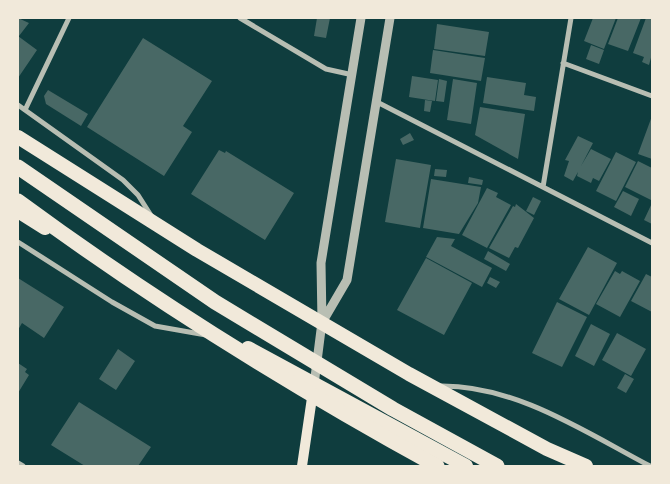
<svg xmlns="http://www.w3.org/2000/svg" width="670" height="484" viewBox="0 0 670 484" font-family="Overpass,sans-serif">
  <style>
    .building { fill: #486865 }
    .lines { fill: none; stroke-linecap: round; stroke-linejoin: round }
    .minor { stroke: #b8beb3; stroke-width: 5 }
    .tertiary { stroke: #b8beb3; stroke-width: 9 }
    .secondary { stroke: #f1e9da; stroke-width: 10 }
    .trunk { stroke: #f1e9da; stroke-width: 14 }
    .motorway { stroke: #f1e9da; stroke-width: 15 }
  </style>
  <rect width="100%" height="100%" fill="#0f3d3e"/>
  <path class="building" d="M18,18l11,5 -10,13 -1,-1z
    M317,18h13l-4,20 -12,-2z
    M593,18h23l-12,31 -20,-8z
    M618,18h23l-13,33 -20,-7z
    M646,18l6,1v35l-3,11 -7,-3 2,-5 -11,-4z
    M437,24l52,8 -4,24 -51,-7z
    M18,36l19,14 -19,28z
    M143,38l69,43 -29,45 9,6 -28,44 -77,-49z
    M591,45l13,5 -5,14 -13,-5z
    M433,50l52,8 -4,23 -51,-8z
    M412,76l26,4 -3,21 -26,-4z
    M487,77l39,6 -2,12 12,2 -2,14 -51,-8z
    M439,79l8,2 -3,21 -8,-1z
    M453,79l24,4 -6,41 -24,-4z
    M48,90l40,24 -7,12 -35,-22 -2,-8z
    M425,100l7,1 -2,11 -6,-1z
    M480,107l45,7 -7,45 -43,-24z
    M652,116v43l-14,-5z
    M410,133l4,7 -11,5 -3,-6z
    M578,136l15,7 -12,23 10,-17 20,10 -12,22 -6,-3 -2,5 -14,-7 1,-4 -5,9 -9,-5 5,-15 -4,-1z
    M219,150l6,3 1,-2 68,42 -29,47 -74,-46z
    M616,152l20,10 -20,39 -20,-10z
    M396,159l35,6 -11,63 -35,-6z
    M638,161l14,7 -1,32 -26,-13z
    M435,169l12,1 -1,7 -12,-1z
    M469,177l14,3 -1,5 -14,-2z
    M431,179l50,8 -3,16 -19,31 -36,-6z
    M487,188l11,5 -2,4 15,8 -24,43 -25,-13z
    M623,191l16,8 -8,17 -17,-9z
    M533,197l8,4 -7,14 -8,-4z
    M652,203v21l-8,-4z
    M516,204l18,14 -16,30 -3,-1 -6,11 -20,-10 24,-42 2,1z
    M437,237l18,2 -4,7 41,22 -10,19 -56,-30z
    M588,247l29,16 -28,52 -30,-16z
    M488,251l22,13 -4,7 -22,-12z
    M426,258l46,25 -28,52 -47,-25z
    M615,271l5,3 2,-3 18,10 -20,36 -24,-13z
    M646,274l6,3v35l-21,-11z
    M490,277l10,5 -4,6 -9,-5z
    M18,278l46,29 -20,31 -22,-15 -4,7z
    M557,302l30,15 -25,50 -30,-14z
    M591,324l19,10 -16,32 -19,-10z
    M617,333l29,16 -15,27 -29,-16z
    M118,349l17,12 -19,29 -17,-11z
    M18,363l9,6 -2,3 4,3 -11,18z
    M625,374l9,5 -8,14 -9,-5z
    M79,402l72,45 -13,19h-53l-34,-21z"/>
  <g class="lines">
    <path class="minor" d="M240,18l86,51 27,6
      M563,63l89,33
      M377,102l275,141
      M18,105l105,75 15,15 14,22
      M25,110l44,-92
      M543,187l28,-169
      M18,242l94,60 43,24 51,9
      M440,386c76,-1 145,46 210,80
      M18,463l5,3"/>
    <path class="tertiary" d="M323,321l24,-41 43,-262
      M314,385l8,-63 -1,-59 40,-245"/>
    <path class="secondary" d="M302,466l11,-75"/>
    <path class="trunk" d="M18,137l179,113 212,124 138,75 39,17
      M18,211l27,17
      M248,348l218,118"/>
    <path class="motorway" d="M18,167l197,135 178,107 104,57
      M18,201c133,98 275,186 419,265"/>
  </g>
  <rect width="670" height="484" fill="none" stroke="#f1e9da" stroke-width="38"/>
</svg>
